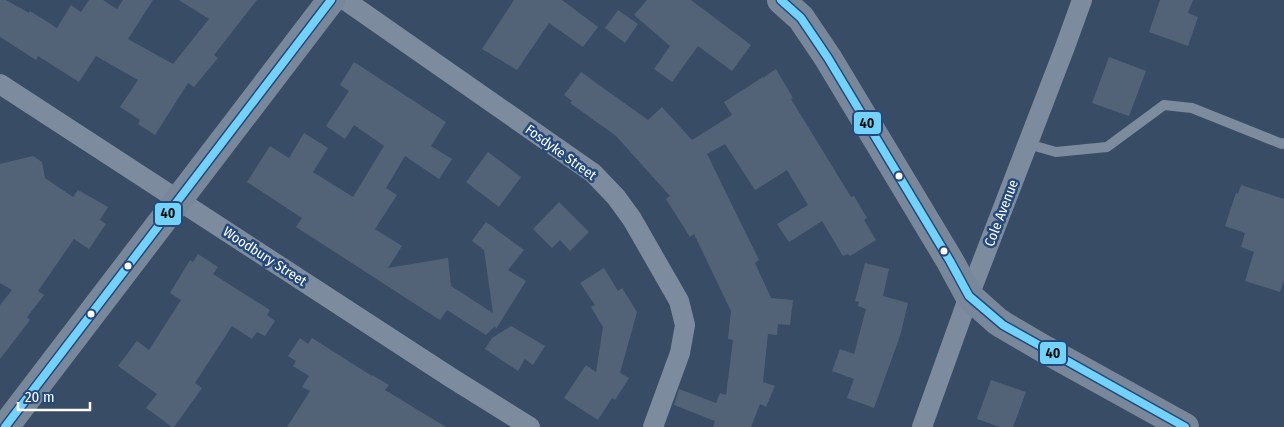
<svg xmlns="http://www.w3.org/2000/svg" width="1284" height="427" viewBox="0 0 1284 427" font-family="'Fira Sans Condensed',sans-serif">
  <style>
    .building { fill: #526378 }
    .lines { fill: none; stroke-linecap: round; stroke-linejoin: round }
    .lane { stroke: #7c8b9d; stroke-width: 10 }
    .street { stroke: #7c8b9d; stroke-width: 20 }
    .secondary { stroke: #788799; stroke-width: 28 }
    .bus-1-casing { stroke: #24497a; stroke-width: 11 }
    .bus-1 { stroke: #73d2fa; stroke-width: 8 }
    .bus-dot { fill: #fff; stroke: #24497a; stroke-width: 2 }
    .labels { text-anchor: middle; stroke-width: 5; stroke-linejoin: round; paint-order: stroke }
    .street-label { font-size: 14px; fill: #fff; stroke: #24497a }
    .line-badge { stroke: #24497a; stroke-width: 2 }
    .pale-badge-label { font-size: 14px; text-anchor: middle; font-weight: bold; fill: #111 }
  </style>
  <rect width="100%" height="100%" fill="#384c66"/>
  <path class="building" d="M0,0h6l23,13 1,-2 27,17 14,-23 10,7 8,-12h14l14,9 6,-9h30l-25,39 45,25 36,-45 -30,-19h78l-43,55 4,3 -24,29 -6,-4 -33,52 -17,-11 2,-4 -20,-13 18,-27 -42,-24 -17,26 -41,-26 -2,4 -36,-23z
    M514,0h48l36,27 -15,20 -34,-24 -32,47 -35,-21z
    M647,0h44l60,45 -19,26 -34,-25 -26,36 -18,-13 16,-23 -36,-31z
    M1160,0h33l-5,13 10,4 -10,29 -39,-14z
    M618,10l20,14 -13,19 -20,-15z
    M1109,57l37,14 -17,45 -37,-13z
    M354,62l92,60 -15,24 21,13 -13,20 -34,-23 -19,32 11,7 -22,34 27,17 -14,22 60,-10 3,28 42,27 -9,-63 -12,-9 14,-19 38,28 -16,20 18,11 -30,48 -1,-3 -9,9 -39,-25 -7,10 -31,-20 -113,-73 6,-9 -55,-36 23,-36 19,12 15,-25 24,15 -15,24 40,25 31,-51 -30,-21 -9,14 -19,-13 23,-35 -9,-6z
    M776,69l17,29 -2,1 60,98 3,-1 13,22 -3,2 12,20 -26,16 -2,-2 -5,2 -21,-35 -33,21 -12,-18 31,-19 -21,-35 -32,20 -30,-46 -18,10 52,106 -4,3 16,35 22,2 -3,25 -12,-1 -1,11 -9,-1 -5,48 12,4 -9,21 -6,-3 -9,23h-38l2,-6 -41,-16 5,-16 37,14 4,-10 6,2 7,-55 -5,-1 3,-28 -37,-77 -4,3 -24,-38 4,-3 -54,-60 -46,-33 2,-2 -8,-6 17,-23 67,48 14,-13 30,33 40,-25 -8,-13 39,-25v1z
    M488,152l33,25 -22,30 -33,-25z
    M33,156l9,6 3,16 28,19 5,-7 30,17 -8,13 6,4 -17,25 -15,-10 -36,52 6,4 -17,22 3,3 -30,39v-54l12,-15 -12,-7v-119z
    M1241,185l43,14v81l-4,12 -35,-11 9,-29 -13,-5 4,-14 -20,-7 11,-33 2,1z
    M559,202l30,30 -19,19 -10,-11 -8,8 -19,-19z
    M198,254l20,13 -5,7 57,36 -3,5 8,6 -10,15 -8,-4 -5,7 -20,-13 -37,57 7,5 -28,39h-2l-26,-19 11,-14 -39,-28 19,-25 12,9 32,-50 -11,-7 20,-33 3,2z
    M865,263l24,6 -6,27 25,7 -8,33 -26,72 -27,-10 7,-19 -22,-8 8,-22 14,5 12,-45 -8,-3 1,-4 -4,-1z
    M604,268l14,23 4,-3 15,24 -17,61 9,5 -14,22 -3,-2 -14,22 -34,-22 22,-33 10,7 7,-45 -12,-20 4,-2 -15,-22z
    M511,326l34,20 -12,19 -8,-6 -7,12 -33,-22 7,-11z
    M300,338l8,6 4,-6 60,38v-1l17,10 -4,5 61,37h-159l23,-36 -8,-4 7,-11 -16,-10 3,-5 -8,-5z
    M991,380l35,12 -13,35h-13l-23,-8z"/>
  <g class="lines">
    <path class="lane" d="M1028,144l28,8 51,-5 57,-42 28,3 90,36 2,-1"/>
    <path class="street" d="M345,0l248,173 23,24 16,22 47,82 6,24 -5,28 -27,74
      M0,84l450,293 80,50
      M922,427l47,-131 96,-249 17,-47"/>
    <path class="secondary" d="M781,0l20,18 27,40 122,203 19,35 28,25 6,4 41,24 141,78
      M5,427l326,-427"/>
    <defs>
      <path id="bus-1" d="M781,0l20,18 27,40 122,203 19,35 34,29 182,102
        M5,427l326,-427"/>
    </defs>
    <use href="#bus-1" class="bus-1-casing"/>
    <use href="#bus-1" class="bus-1"/>
  </g>
  <g class="bus-dot">
    <circle cx="899" cy="176" r="4.5"/>
    <circle cx="944" cy="251" r="4.5"/>
    <circle cx="128" cy="266" r="4.5"/>
    <circle cx="91" cy="314" r="4.5"/>
  </g>
  <g class="labels">
    <g class="street-label">
      <text transform="translate(561 152) rotate(36)" y="5">Fosdyke Street</text>
      <text transform="translate(1001 213) rotate(-69)" y="5">Cole Avenue</text>
      <text transform="translate(265 256) rotate(33)" y="5">Woodbury Street</text>
    </g>
  </g>
  <g class="line-badge">
    <rect x="853" y="111" width="29" height="24" rx="5" fill="#73d2fa"/>
    <rect x="154" y="202" width="28" height="24" rx="5" fill="#73d2fa"/>
    <rect x="1039" y="341" width="28" height="24" rx="5" fill="#73d2fa"/>
  </g>
  <g class="pale-badge-label">
    <text x="867" y="128">40</text>
    <text x="168" y="218">40</text>
    <text x="1053" y="358">40</text>
  </g>
  <path d="M18 402v8h72v-8" fill="none" stroke="#ffffff" stroke-width="2.5"/>
  <text x="25" y="402" font-size="15" fill="#ffffff" stroke="#24497a" stroke-width="4" paint-order="stroke">20 m</text>
</svg>
